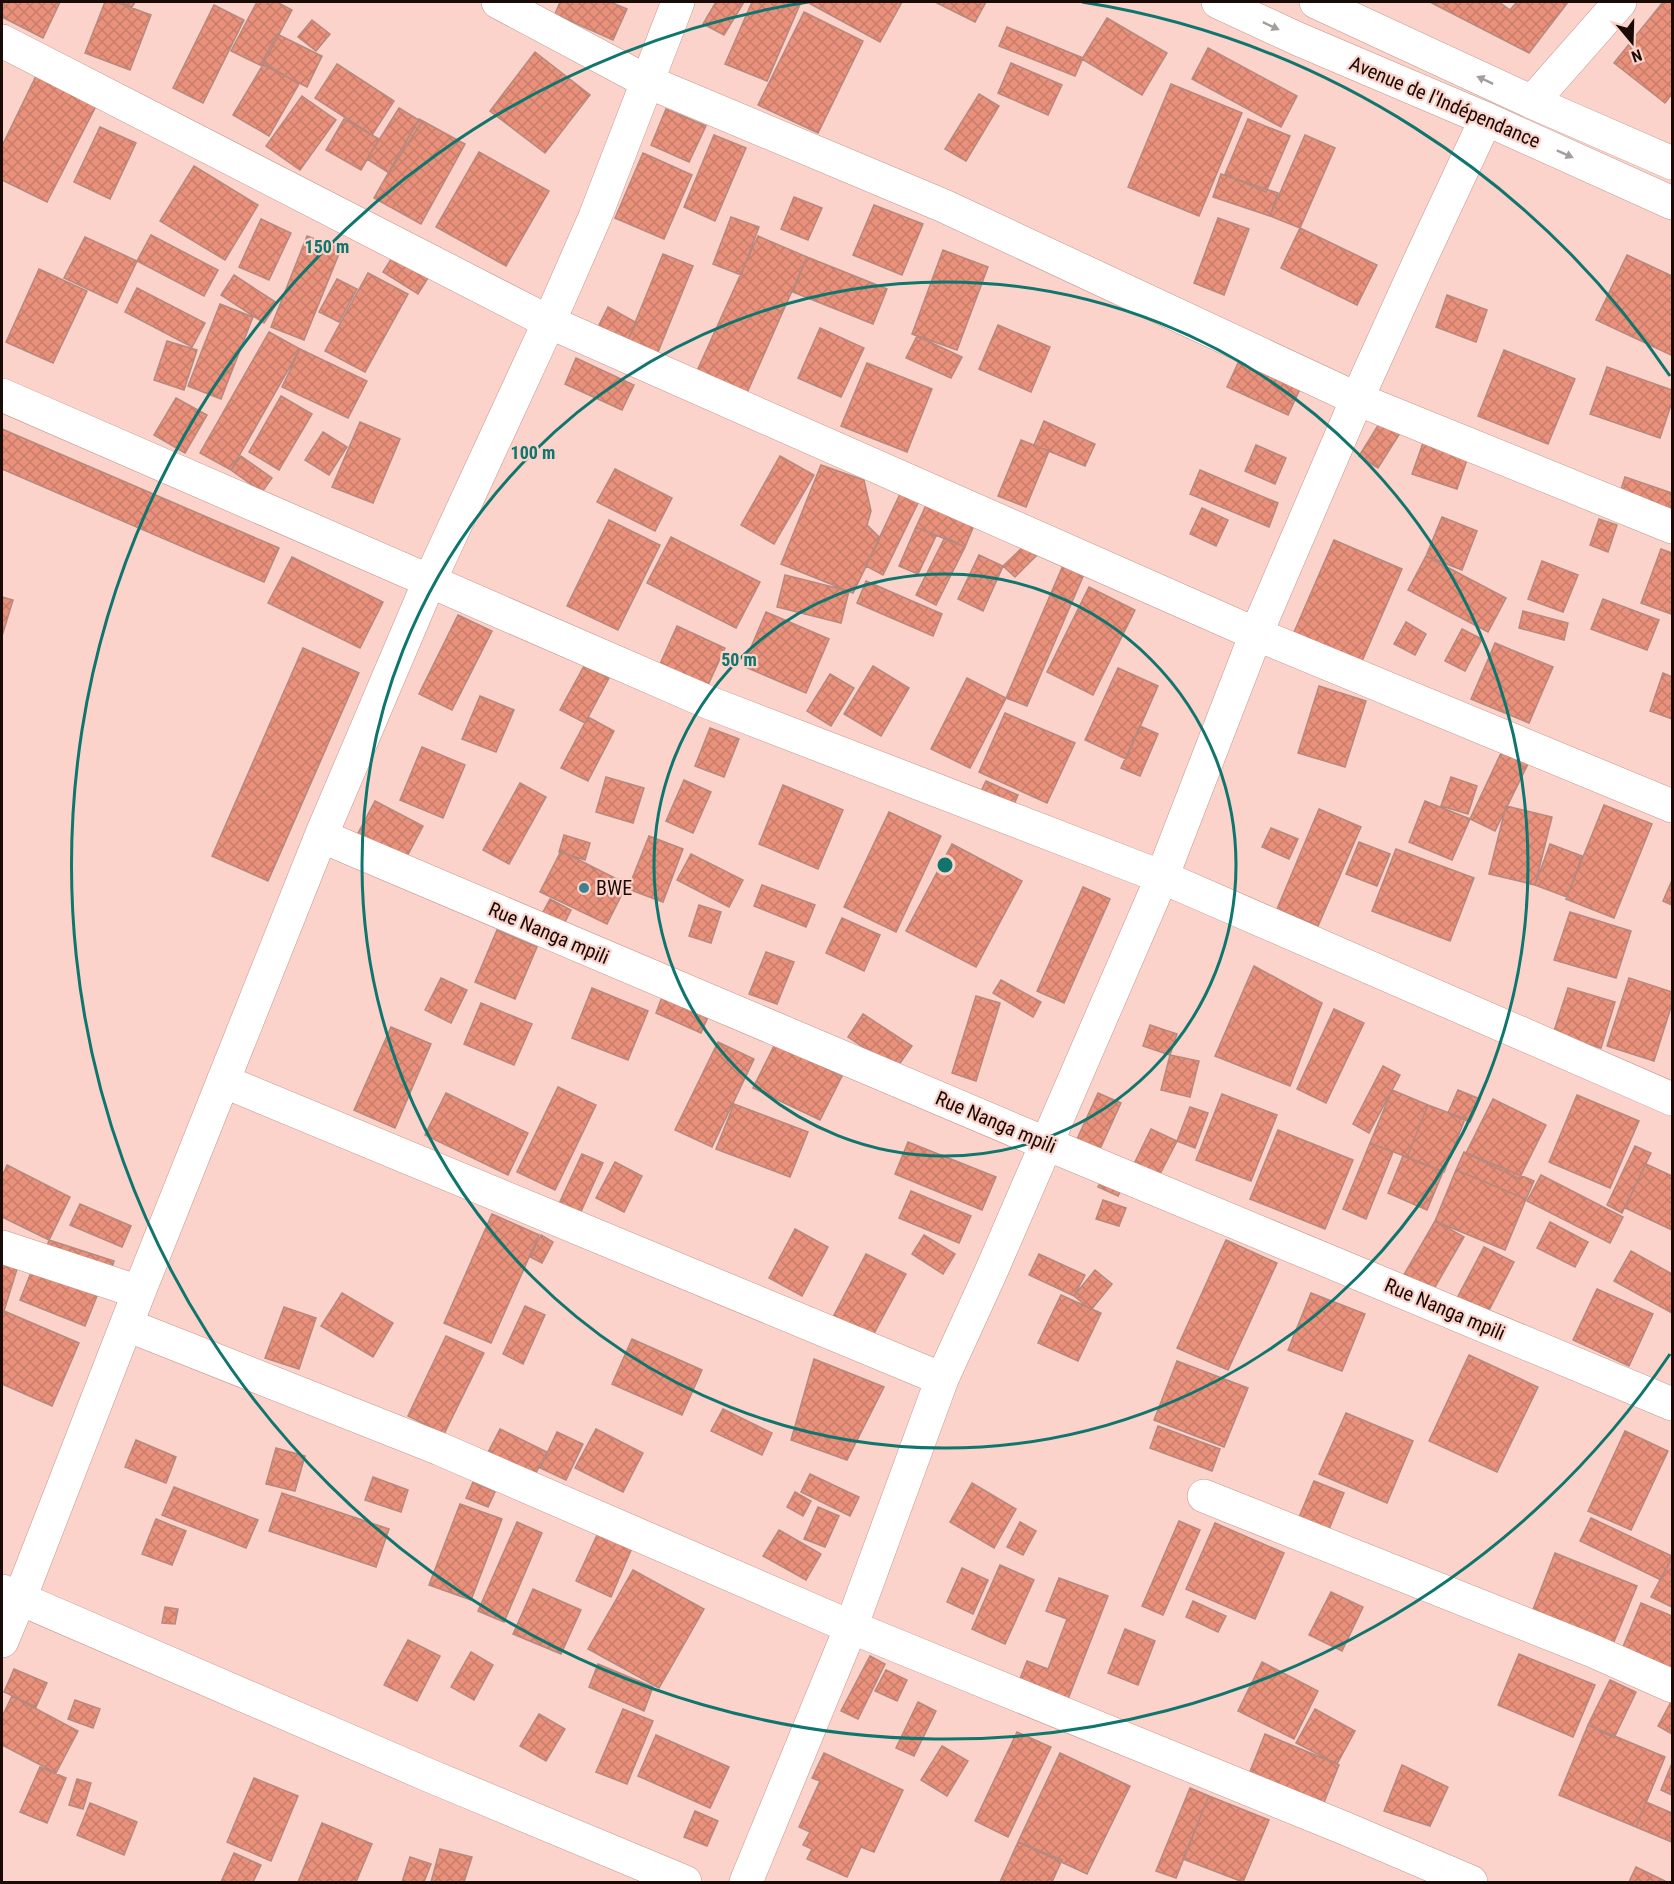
<svg xmlns="http://www.w3.org/2000/svg" width="1674" height="1884" viewBox="0 0 1674 1884" font-family="'Roboto Condensed',sans-serif">
  <style>
    .building { fill: url(#building-cross-hatch); stroke: #b7897e; stroke-width: 1.5 }
    .lines { fill: none; stroke-linecap: round; stroke-linejoin: round }
    .street-casing { stroke: #c4968b; stroke-width: 34 }
    .secondary-casing { stroke: #c4968b; stroke-width: 34 }
    .street { stroke: #fff; stroke-width: 33 }
    .secondary { stroke: #fff; stroke-width: 33 }
    .oneway { fill: #a49d9c }
    .ring { fill: none; stroke: #0f766e; stroke-width: 3 }
    .poi-dot { fill: #3d818f; stroke: #fbd3ca; stroke-width: 2 }
    .labels { text-anchor: middle; stroke-width: 4.5; stroke-linejoin: round; paint-order: stroke }
    .street-label { font-size: 20px; fill: #1b0b07; stroke: #fbd3ca }
    .poi-label { font-size: 20px; fill: #1b0b07; stroke: #fbd3ca; text-anchor: start }
    .centre { fill: #0f766e; stroke: #fbd3ca; stroke-width: 3 }
    .ring-label { font-size: 18px; text-anchor: middle; font-weight: bold; fill: #0f766e; stroke: #fbd3ca; stroke-width: 4.5; stroke-linejoin: round; paint-order: stroke }
  </style>
  <defs>
    <pattern id="building-cross-hatch" width="8" height="8" patternUnits="userSpaceOnUse" patternTransform="scale(1.5)"><rect width="8" height="8" fill="#ea917c"/><path d="M0 0l8 8M0 8l8-8" fill="none" stroke="#c87c6a"/></pattern>
  </defs>
  <rect width="100%" height="100%" fill="#fbd3ca"/>
  <path class="building" d="M3,2h57l-17,36 -41,-21z
    M105,2h11l35,13 -21,55 -45,-17z
    M120,2h15l-3,5z
    M257,2h20l15,8 -30,56 -31,-15z
    M560,2h50l17,7 -14,31 -58,-26z
    M716,2h28l-20,33 -21,-11z
    M752,2h49l-34,79 -42,-17z
    M807,2h95l-22,40z
    M935,2h51l-11,20z
    M1430,2h69l11,8 7,-8h51l-39,51z
    M1663,2h9v92l-7,9 -51,-40z
    M214,5l30,15 -41,83 -30,-15z
    M804,12l59,29 -45,92 -60,-28z
    M1107,18l60,35 -25,42 -60,-36z
    M312,20l18,14 -14,17 -18,-14z
    M1007,27l76,31 -8,18 -76,-30z
    M277,34l45,22 -15,31 -46,-23z
    M1208,48l89,48 -16,31 -89,-48z
    M535,52l55,43 -45,58 -55,-42z
    M264,63l35,21 -30,52 -36,-21z
    M1011,63l51,22 -14,30 -50,-22z
    M337,64l57,37 -22,34 -57,-37z
    M36,76l60,30 -49,96 -45,-22v-34z
    M1171,84l71,29 -43,103 -71,-29z
    M979,94l20,12 -33,55 -21,-12z
    M302,96l34,24 -36,50 -34,-24z
    M399,108l23,14 -33,51 -22,-14z
    M666,109l40,17 -17,36 -38,-17z
    M344,119l35,20 -18,31 -35,-20z
    M419,119l46,25 -44,80 -47,-26z
    M1248,119l42,17 -24,56 -41,-18z
    M100,127l36,16 -26,56 -36,-17z
    M714,135l32,13 -31,73 -31,-14z
    M1305,135l30,13 -35,80 -30,-12z
    M479,152l70,39 -43,75 -70,-39z
    M643,153l49,22 -28,64 -49,-21z
    M194,166l64,39 -33,55 -65,-39z
    M1221,174l57,19 -8,23 -57,-19z
    M794,197l28,11 -14,32 -27,-11z
    M874,205l49,19 -21,51 -49,-20z
    M731,217l28,10 -18,48 -28,-11z
    M1218,218l31,11 -25,66 -30,-12z
    M261,219l30,14 -22,47 -30,-13z
    M1300,228l77,37 -20,40 -76,-37z
    M151,235l67,35 -14,26 -67,-35z
    M307,236l34,13 -37,91 -33,-13z
    M758,236l49,21 -61,138 -50,-22z
    M85,237l52,24 -20,42 -53,-25z
    M943,250l45,17 -31,83 -45,-16z
    M663,254l30,12 -37,91 -30,-12z
    M1627,255l45,21v76l-1,3 -75,-35z
    M393,256l35,22 -10,16 -35,-22z
    M807,257l80,32 -14,35 -80,-32z
    M39,269l48,22 -34,72 -47,-21z
    M368,273l40,21 -43,78 -40,-21z
    M234,275l43,28 -13,20 -43,-28z
    M337,279l20,10 -18,33 -20,-10z
    M137,288l68,35 -13,24 -67,-35z
    M1447,295l40,15 -11,32 -40,-15z
    M220,304l33,13 -32,82 -33,-13z
    M608,307l29,16 -13,23 -28,-15z
    M998,325l52,22 -19,45 -52,-23z
    M820,328l44,20 -23,49 -43,-19z
    M269,332l31,17 -69,121 -31,-17z
    M917,336l45,21 -11,21 -45,-20z
    M167,341l30,9 -13,40 -30,-10z
    M300,349l67,32 -19,37 -66,-31z
    M1504,350l71,29 -27,65 -70,-28z
    M576,358l58,27 -12,25 -57,-26z
    M1239,361l61,28 -12,26 -61,-28z
    M867,363l65,26 -25,63 -66,-26z
    M1607,367l65,23v12l-12,36 -70,-24z
    M281,396l31,18 -33,56 -30,-18z
    M176,398l31,17 -22,38 -31,-18z
    M1382,419l20,11 -24,38 -19,-12z
    M1044,421l51,23 -10,22 -51,-21z
    M360,422l40,17 -27,64 -41,-16z
    M2,429l277,119 -15,34 -262,-113z
    M323,432l24,15 -18,28 -24,-15z
    M1021,440l28,11 -23,56 -28,-11z
    M1423,443l45,14 -11,32 -45,-15z
    M1256,445l30,13 -11,26 -30,-13z
    M241,456l31,22 -10,14 -31,-22z
    M780,456l34,19 -40,69 -33,-19z
    M821,465l43,15 7,31 -4,14 13,13 -27,55 -72,-29z
    M615,469l57,29 -17,33 -58,-29z
    M1200,470l78,33 -9,24 -79,-33z
    M1625,477l47,16v31l-56,-19z
    M901,492l18,9 -36,74 -17,-9z
    M927,503l48,20 -10,24 -49,-20z
    M1202,508l26,12 -12,26 -26,-12z
    M1442,517l35,14 -15,39 -36,-14z
    M1599,519l18,6 -9,27 -18,-7z
    M609,520l51,25 -42,85 -51,-24z
    M916,527l20,9 -18,38 -19,-8z
    M671,537l89,45 -24,46 -89,-45z
    M945,537l20,10 -29,58 -20,-10z
    M1334,540l68,29 -46,106 -68,-29z
    M1025,545l11,11 -21,21 -12,-11z
    M1661,549l11,4v56l-1,5 -30,-11z
    M979,555l24,11 -20,45 -25,-12z
    M1426,556l80,42 -18,34 -80,-42z
    M292,557l91,45 -23,46 -92,-45z
    M1542,561l36,14 -15,37 -35,-13z
    M1064,563l21,9 -58,134 -21,-8z
    M785,575l64,16 -8,32 -64,-16z
    M866,581l76,33 -9,22 -76,-33z
    M1089,587l46,23 -42,85 -46,-23z
    M2,597l11,3 -11,36z
    M1603,599l56,21 -12,30 -56,-21z
    M1523,611l45,12 -4,17 -45,-12z
    M766,612l63,27 -23,54 -63,-27z
    M458,615l34,16 -40,79 -33,-16z
    M1406,622l20,12 -11,21 -21,-11z
    M677,626l48,22 -17,37 -48,-21z
    M1462,629l20,10 -17,32 -20,-10z
    M1495,643l58,24 -24,56 -58,-24z
    M303,648l56,25 -91,208 -56,-25z
    M584,666l25,12 -24,45 -25,-13z
    M873,666l36,22 -28,48 -37,-22z
    M1118,668l40,18 -32,73 -41,-19z
    M1663,673l9,4v42l-22,-8z
    M830,674l24,14 -23,38 -24,-15z
    M967,678l39,20 -36,70 -39,-19z
    M1319,686l47,15 -21,66 -47,-14z
    M480,696l34,14 -18,42 -34,-13z
    M1005,713l70,30 -28,60 -68,-31z
    M588,717l26,14 -26,50 -27,-13z
    M1140,726l18,8 -18,42 -19,-8z
    M710,728l29,11 -15,38 -29,-11z
    M422,747l43,18 -22,53 -43,-18z
    M1502,751l26,13 -33,67 -25,-12z
    M606,777l38,11 -11,35 -37,-11z
    M1451,777l26,9 -9,28 -27,-8z
    M684,780l27,12 -18,41 -27,-12z
    M986,781l32,14 -5,12 -33,-14z
    M520,783l26,14 -37,67 -26,-14z
    M783,785l60,25 -25,59 -59,-25z
    M375,801l48,25 -20,38 -48,-25z
    M1425,801l45,18 -18,41 -43,-18z
    M1604,805l48,19 -38,94 -48,-19z
    M1506,806l46,11 -17,68 -46,-11z
    M1319,809l42,18 -43,99 -41,-17z
    M889,812l52,24 -45,96 -52,-25z
    M1271,828l27,11 -9,20 -27,-12z
    M564,835l26,8 -5,17 -26,-8z
    M649,836l34,13 -20,53 -35,-13z
    M1359,842l31,12 -13,32 -31,-12z
    M952,844l70,37 -46,86 -70,-36z
    M1550,844l32,12 -15,41 -32,-12z
    M1396,849l78,29 -24,63 -78,-30z
    M561,851l66,33 -20,40 -67,-32z
    M691,854l52,26 -14,27 -52,-27z
    M1672,880v25l-9,-4z
    M762,885l53,20 -9,22 -52,-21z
    M1083,887l27,12 -46,104 -27,-12z
    M550,899l21,11 -7,14 -22,-10z
    M699,905l22,7 -10,31 -22,-7z
    M1570,912l61,19 -15,47 -62,-18z
    M842,918l38,17 -16,36 -38,-18z
    M497,930l40,17 -22,52 -40,-17z
    M766,952l28,10 -17,42 -28,-10z
    M1254,966l68,37 -32,83 -75,-30z
    M441,978l26,12 -16,33 -26,-13z
    M1629,978l43,14v12l-18,57 -47,-15z
    M1001,980l40,22 -8,15 -40,-24z
    M592,988l56,23 -20,49 -56,-22z
    M1568,988l47,14 -14,46 -48,-14z
    M976,996l24,7 -24,78 -24,-8z
    M662,997l46,20 -7,16 -45,-20z
    M481,1003l51,21 -18,41 -50,-21z
    M1334,1009l30,14 -38,80 -29,-14z
    M863,1014l49,32 -16,23 -48,-32z
    M1150,1025l27,9 -7,21 -27,-9z
    M391,1027l40,17 -36,84 -41,-18z
    M718,1042l36,17 -42,88 -37,-17z
    M775,1044l67,32 -22,44 -67,-32z
    M1170,1055l29,6 -9,36 -29,-7z
    M1383,1066l17,9 -31,58 -16,-9z
    M558,1087l38,18 -41,85 -38,-18z
    M1392,1090l36,15 -21,52 -37,-14z
    M1458,1090l22,9 -10,23 -22,-9z
    M446,1093l82,40 -20,42 -83,-40z
    M1098,1093l23,10 -21,46 -23,-10z
    M1222,1094l55,21 -26,66 -55,-21z
    M1577,1095l62,26 -29,67 -61,-26z
    M1493,1099l53,26 -27,54 -53,-26z
    M734,1104l74,28 -18,45 -74,-28z
    M1428,1105l37,14 -21,53 -37,-15z
    M1190,1107l18,6 -13,35 -18,-7z
    M1151,1129l26,12 -18,35 -25,-12z
    M1278,1130l75,30 -28,69 -75,-30z
    M908,1142l88,35 -14,33 -87,-36z
    M1370,1143l23,9 -27,67 -23,-10z
    M1635,1146l16,7 -29,60 -15,-8z
    M1464,1152l70,29 -8,18 -70,-29z
    M582,1154l21,9 -24,53 -21,-10z
    M1403,1156l40,16 -16,38 -39,-17z
    M615,1162l27,14 -18,36 -28,-14z
    M1646,1164l26,12v54l-47,-22z
    M7,1165l63,32 -21,43 -47,-23v-40z
    M1456,1170l70,29 -21,51 -70,-29z
    M1541,1175l82,42 -13,26 -83,-42z
    M1102,1179l20,9 -4,8 -20,-9z
    M911,1191l60,25 -12,27 -60,-25z
    M1103,1200l23,8 -7,18 -23,-7z
    M80,1204l51,22 -9,21 -52,-22z
    M492,1214l47,21 -48,108 -47,-20z
    M1435,1221l29,16 -33,57 -29,-16z
    M1550,1222l38,20 -13,25 -38,-19z
    M795,1229l33,18 -26,49 -33,-18z
    M541,1235l12,7 -11,21 -12,-6z
    M924,1235l31,19 -12,20 -31,-20z
    M49,1240l65,21 -4,13 -65,-21z
    M1226,1240l51,23 -49,107 -51,-22z
    M2,1247l20,6 -18,58 -2,-1z
    M1484,1247l30,15 -29,56 -30,-16z
    M1631,1251l41,23v39l-58,-32z
    M866,1254l40,20 -35,65 -39,-20z
    M1039,1254l46,21 -11,21 -45,-21z
    M32,1270l65,26 -12,30 -65,-26z
    M1095,1270l17,14 -21,26 -17,-14z
    M1597,1289l56,25 -24,52 -56,-26z
    M342,1293l51,30 -20,34 -52,-31z
    M1311,1293l54,21 -23,57 -54,-21z
    M1061,1295l40,18 -23,48 -40,-18z
    M525,1306l20,9 -22,49 -20,-10z
    M284,1307l32,11 -17,51 -34,-11z
    M4,1311l75,32 -27,63 -50,-22v-68z
    M446,1336l38,17 -40,81 -36,-18z
    M632,1339l70,31 -20,45 -70,-31z
    M1469,1355l69,32 -41,85 -68,-31z
    M814,1359l70,28 -37,73 -56,-20z
    M1177,1361l71,27 -24,59 -70,-27z
    M723,1409l49,24 -10,22 -51,-24z
    M1346,1413l67,28 -26,62 -68,-29z
    M1158,1426l62,23 -8,22 -62,-23z
    M500,1429l47,23 -21,39 -46,-23z
    M596,1429l47,24 -20,39 -48,-24z
    M1625,1431l43,20 -37,79 -43,-19z
    M557,1432l26,12 -17,36 -26,-12z
    M136,1440l40,17 -10,26 -41,-16z
    M276,1448l29,8 -10,35 -29,-7z
    M810,1474l49,23 -9,19 -49,-24z
    M373,1477l35,13 -7,22 -36,-12z
    M1314,1481l30,12 -17,41 -30,-12z
    M473,1482l22,10 -7,15 -22,-9z
    M972,1483l44,26 -22,39 -44,-26z
    M174,1487l84,33 -12,28 -84,-33z
    M795,1492l16,9 -8,15 -16,-9z
    M282,1493l107,36 -13,38 -107,-36z
    M460,1504l42,15 -31,81 -42,-15z
    M818,1507l21,9 -14,31 -21,-8z
    M1591,1518l81,38 -11,24 -81,-39z
    M156,1519l30,12 -14,34 -30,-11z
    M1179,1521l21,9 -37,85 -21,-9z
    M517,1522l25,11 -38,89 -26,-11z
    M1020,1522l16,9 -13,24 -16,-8z
    M1215,1523l69,30 -29,66 -69,-30z
    M779,1530l42,24 -15,26 -43,-24z
    M598,1533l34,15 -21,49 -35,-16z
    M1555,1553l82,33 -24,58 -81,-32z
    M1672,1557v50l-21,-10z
    M1000,1565l34,15 -29,64 -33,-15z
    M962,1568l26,12 -15,34 -26,-12z
    M633,1570l71,39 -45,79 -71,-39z
    M1059,1578l49,18 -43,111 -49,-18 11,-28 21,8 19,-50 -21,-8z
    M533,1589l48,21 -20,44 -48,-20z
    M1331,1592l32,15 -21,44 -33,-16z
    M1193,1601l33,15 -8,16 -32,-15z
    M1641,1603l31,13v59l-52,-21z
    M165,1607l13,2 -3,15 -13,-1z
    M1125,1629l30,12 -17,44 -30,-12z
    M408,1640l32,16 -23,45 -33,-16z
    M471,1652l22,13 -19,35 -23,-13z
    M1519,1654l76,31 -22,52 -75,-32z
    M870,1656l15,8 -27,55 -17,-8z
    M1262,1662l56,29 -24,48 -56,-28z
    M598,1664l55,23 -9,24 -55,-24z
    M14,1669l33,14 -11,24 -32,-15z
    M886,1670l21,10 -10,21 -22,-10z
    M1610,1680l26,12 -22,46 -26,-13z
    M12,1696l66,35 -22,42 -54,-28v-28z
    M75,1700l25,9 -7,19 -25,-9z
    M918,1702l18,9 -22,45 -18,-8z
    M1671,1702l1,1v31l-14,-8z
    M623,1709l30,12 -26,63 -31,-12z
    M1315,1709l40,22 -18,33 -41,-21z
    M539,1714l26,15 -19,32 -26,-15z
    M1588,1725l77,32 -29,70 -77,-32z
    M1017,1732l34,15 -43,90 -33,-16z
    M1265,1734l74,31 -16,40 -74,-31z
    M656,1735l73,32 -19,41 -72,-32z
    M942,1746l26,15 -21,35 -26,-16z
    M824,1753l79,37 -29,62 -13,-5 -14,30 -40,-18 5,-10 -9,-4 7,-13 -11,-5 21,-46 -8,-3z
    M1060,1753l70,33 -43,88 -69,-32z
    M1672,1763v32l-11,-5z
    M1402,1765l46,22 -18,39 -46,-15z
    M40,1767l26,11 -19,45 -27,-11z
    M254,1778l44,18 -27,65 -44,-19z
    M77,1779l14,4 -8,26 -14,-4z
    M1190,1788l19,8 -33,82 -20,-7z
    M1209,1796l60,24 -26,62 -60,-23z
    M1646,1802l26,11v29l-36,-15z
    M90,1803l47,19 -13,33 -47,-20z
    M695,1811l23,10 -11,25 -23,-9z
    M322,1823l50,21 -16,38h-58z
    M1018,1842l44,18 -10,22h-52z
    M440,1849l32,8 -8,25h-33z
    M234,1853l27,12 -8,17h-32z
    M410,1857l21,7 -7,18h-22z
    M1636,1867l29,14 -1,1h-35z"/>
  <g class="lines">
    <defs>
      <path id="street" d="M498,2l148,79 298,125 413,193 315,128
        M2,41l547,281 707,312 416,172
        M1532,102l88,-100
        M2,395l708,308 452,174 510,222
        M321,836l726,308 625,260
        M223,1081l719,298
        M2,1247l137,45
        M127,1325l313,124 411,178 493,201 127,54
        M1204,1496l389,155 79,35
        M2,1591l426,184 257,107
        M2,1641l18,-43 119,-306 182,-456 108,-254 120,-260 46,-105 83,-215
        M746,1882l105,-255 91,-248 48,-105 172,-397 94,-243 101,-235 64,-141 65,-139"/>
      <path id="secondary" d="M1218,2l80,37 188,80 186,84
        M1316,2l216,100 140,61"/>
    </defs>
    <use href="#street" class="street-casing"/>
    <use href="#secondary" class="secondary-casing"/>
    <use href="#street" class="street"/>
    <use href="#secondary" class="secondary"/>
  </g>
  <defs><path id="oneway-solid" d="M-6-.8H1V-3.2L6.5 0L1 3.2V.8H-6Z" transform="scale(1.5)"/></defs>
  <g class="oneway">
    <use href="#oneway-solid" transform="translate(1271 26) rotate(25)"/>
    <use href="#oneway-solid" transform="translate(1485 80) rotate(-155)"/>
    <use href="#oneway-solid" transform="translate(1565 154) rotate(24)"/>
  </g>
  <g class="ring">
    <circle cx="945" cy="865" r="291"/>
    <circle cx="945" cy="865" r="583"/>
    <path d="M1670 1354A874 874 0 1 1 808 2M1082 2A874 874 0 0 1 1670 376"/>
  </g>
  <circle class="poi-dot" cx="584" cy="888" r="6"/>
  <g class="labels">
    <g class="street-label">
      <text transform="translate(1445 102) rotate(23)" y="7">Avenue de l'Indépendance</text>
      <text transform="translate(549 933) rotate(23)" y="7">Rue Nanga mpili</text>
      <text transform="translate(996 1122) rotate(23)" y="7">Rue Nanga mpili</text>
      <text transform="translate(1445 1309) rotate(23)" y="7">Rue Nanga mpili</text>
    </g>
    <g class="poi-label">
      <text x="596" y="895">BWE</text>
    </g>
  </g>
  <circle cx="945" cy="865" r="9" class="centre"/>
  <g class="ring-label">
    <text x="327" y="253">150 m</text>
    <text x="533" y="459">100 m</text>
    <text x="739" y="666">50 m</text>
  </g>
  <rect width="1674" height="1884" fill="none" stroke="#1b0b07" stroke-width="6"/>
  <g transform="translate(1632 42) rotate(161)" stroke="#fbd3ca" stroke-width="4.5" paint-order="stroke">
  <path d="M0-4.5L10 22L0 15L-10 22Z" fill="#1b0b07"/>
  <text y="-9" font-size="16" font-weight="bold" text-anchor="middle" fill="#1b0b07">N</text>
  </g>
</svg>
